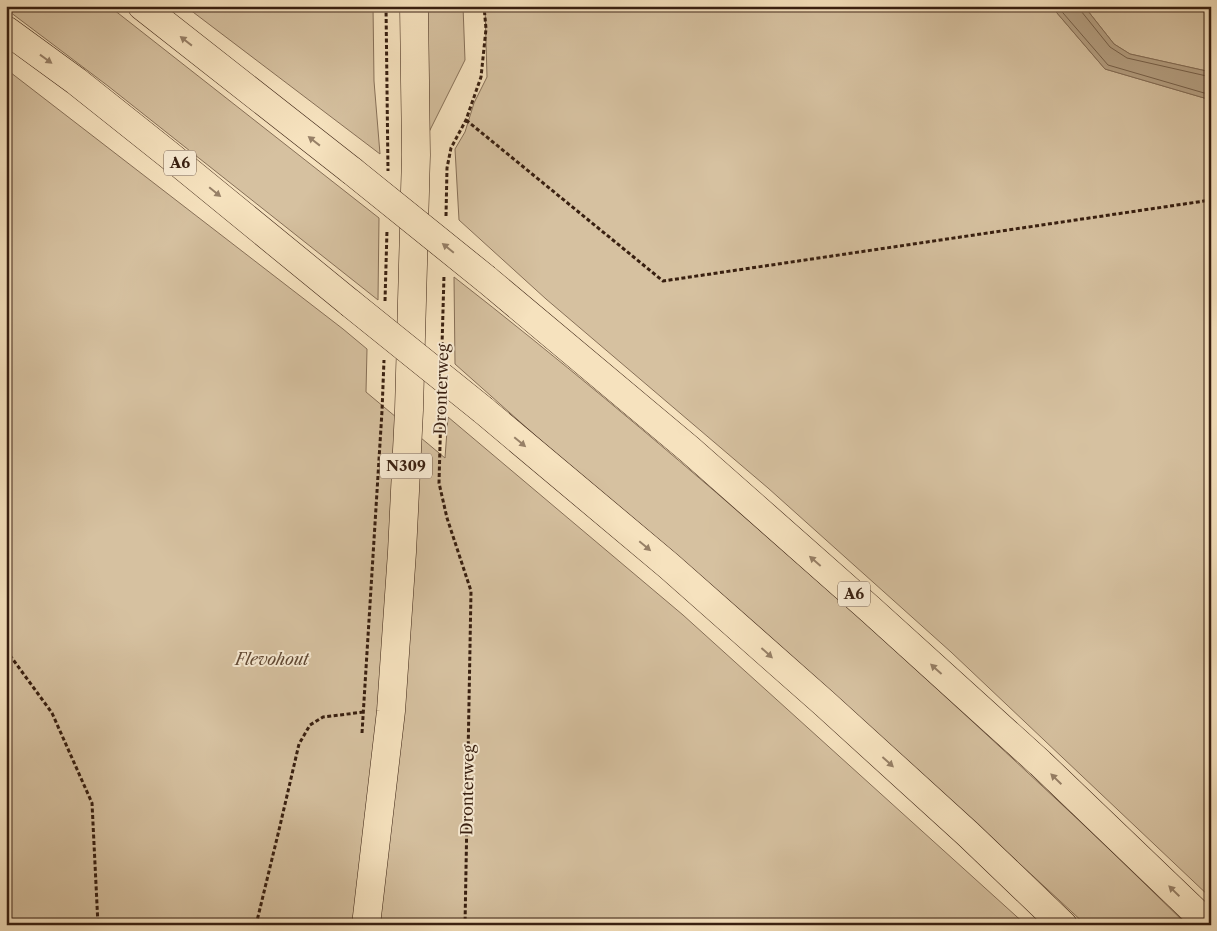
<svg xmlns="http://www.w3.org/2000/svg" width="1217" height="931" viewBox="0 0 1217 931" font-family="'Libre Caslon Text',serif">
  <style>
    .green { fill: #d6c1a0; stroke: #877058 }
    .water { fill: #b5a083; stroke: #836c55 }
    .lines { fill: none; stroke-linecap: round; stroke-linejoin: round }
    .shore { stroke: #76604a; stroke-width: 1 }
    .primary-casing { stroke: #381f10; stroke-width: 29 }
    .motorway-casing { stroke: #381f10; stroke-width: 29 }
    .path { stroke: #381f10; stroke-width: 3; stroke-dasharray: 4 2.5; stroke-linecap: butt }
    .primary { stroke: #f6e2be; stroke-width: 28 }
    .motorway { stroke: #f6e2be; stroke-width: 28 }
    .motorway-bridge-casing { stroke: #381f10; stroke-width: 29; stroke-linecap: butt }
    .motorway-bridge { stroke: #f6e2be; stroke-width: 28 }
    .oneway { fill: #978067 }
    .labels { text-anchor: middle; stroke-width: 4; stroke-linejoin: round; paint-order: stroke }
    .shield { fill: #f9ecd5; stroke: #725c4b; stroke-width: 1 }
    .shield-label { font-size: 15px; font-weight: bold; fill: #381f10 }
    .street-label { font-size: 16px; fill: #381f10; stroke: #f9ecd5 }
    .park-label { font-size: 16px; font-style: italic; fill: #604834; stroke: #f9ecd5 }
  </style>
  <rect width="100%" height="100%" fill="#f6e2be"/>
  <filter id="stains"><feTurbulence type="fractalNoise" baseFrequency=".004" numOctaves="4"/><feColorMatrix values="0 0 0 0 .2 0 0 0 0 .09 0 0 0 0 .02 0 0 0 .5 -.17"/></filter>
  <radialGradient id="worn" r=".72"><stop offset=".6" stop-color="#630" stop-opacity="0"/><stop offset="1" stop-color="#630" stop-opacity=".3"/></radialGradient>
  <path class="green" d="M6,6h103l270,212 -1,82 -270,-214 -102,-77z
    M185,6h188l1,75 6,73z
    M423,6h40l2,54 -41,82z
    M485,6h566l54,63 106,31v798l-260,-246 -183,-164 -222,-189 -87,-79 -4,-71 10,-17 9,-29 13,-26z
    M1084,6h127v66l-81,-18 -16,-10z
    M6,69l337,260 24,20 -1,43 79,66 3,-41 235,198 343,310h-1020z
    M454,277c204,159 398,332 587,508 50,46 98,93 146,140h-101l-159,-147 -201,-180 -135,-113 -136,-121z"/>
  <path class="water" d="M1051,6h33l30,38 16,10 81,18v28l-106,-31z"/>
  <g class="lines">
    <path class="shore" d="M1057,6l51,59 103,30
      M1080,6l1,5 29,36 17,11 84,19"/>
    <defs>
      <path id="primary" d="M366,925l25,-214 11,-159 7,-142 7,-255 -2,-149"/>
      <path id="motorway" d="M142,6l210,165
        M6,30l70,51 93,74 181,148
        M486,279l203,170 181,160 170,154 169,162
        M483,410l186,156 155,137 144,131 95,91"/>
    </defs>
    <use href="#primary" class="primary-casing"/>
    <use href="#motorway" class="motorway-casing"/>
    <path class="path" d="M386,6l2,165
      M466,120l197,161 548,-81
      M446,216l1,-48 4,-20 15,-28 15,-43 5,-48 -2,-23
      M385,301l2,-71
      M442,346l2,-71
      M441,408l-2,75 8,35 24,73 -6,334
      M6,650l46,63 40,90 6,122
      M362,733l20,-322 2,-51
      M256,925l23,-95 20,-86 11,-19 13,-8 41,-5"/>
    <use href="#primary" class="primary"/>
    <use href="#motorway" class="motorway"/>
    <defs>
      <path id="motorway-bridge" d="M352,171l134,108
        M350,303l133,107"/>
    </defs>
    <use href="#motorway-bridge" class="motorway-bridge-casing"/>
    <use href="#motorway-bridge" class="motorway-bridge"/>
  </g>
  <defs><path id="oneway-solid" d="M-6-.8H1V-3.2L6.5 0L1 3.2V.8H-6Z" transform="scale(1.25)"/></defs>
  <g class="oneway">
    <use href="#oneway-solid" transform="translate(186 41) rotate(-142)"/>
    <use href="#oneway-solid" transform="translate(46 59) rotate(36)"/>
    <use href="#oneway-solid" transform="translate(314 141) rotate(-142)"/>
    <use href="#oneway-solid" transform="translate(215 192) rotate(39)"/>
    <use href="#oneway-solid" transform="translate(448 248) rotate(-141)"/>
    <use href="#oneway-solid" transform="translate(520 442) rotate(40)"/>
    <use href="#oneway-solid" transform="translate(645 546) rotate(40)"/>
    <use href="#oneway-solid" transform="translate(815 561) rotate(-139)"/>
    <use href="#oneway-solid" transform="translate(767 653) rotate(42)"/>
    <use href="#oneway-solid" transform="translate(936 669) rotate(-138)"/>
    <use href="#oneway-solid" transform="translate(888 762) rotate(42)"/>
    <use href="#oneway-solid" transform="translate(1056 779) rotate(-136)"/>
    <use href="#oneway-solid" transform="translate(1174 891) rotate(-136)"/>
  </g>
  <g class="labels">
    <g class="shield">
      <rect x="164" y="150.5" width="32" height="25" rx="4"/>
      <rect x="380" y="453.5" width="52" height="25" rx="4"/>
      <rect x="838" y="581.5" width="32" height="25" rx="4"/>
    </g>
    <g class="shield-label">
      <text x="180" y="168">A6</text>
      <text x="406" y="471">N309</text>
      <text x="854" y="599">A6</text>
    </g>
    <g class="street-label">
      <text transform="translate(441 389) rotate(-88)" y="6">Dronterweg</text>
      <text transform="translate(467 790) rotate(-89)" y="6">Dronterweg</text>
    </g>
    <g class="park-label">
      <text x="272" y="665">Flevohout</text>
    </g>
  </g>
  <rect width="1217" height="931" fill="none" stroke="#f6e2be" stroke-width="25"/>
  <rect x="8" y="8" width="1202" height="916" fill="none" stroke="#381f10" stroke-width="2.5"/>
  <rect x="12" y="12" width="1192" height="906" fill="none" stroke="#381f10"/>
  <rect width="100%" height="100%" filter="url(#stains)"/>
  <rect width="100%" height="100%" fill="url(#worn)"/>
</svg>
